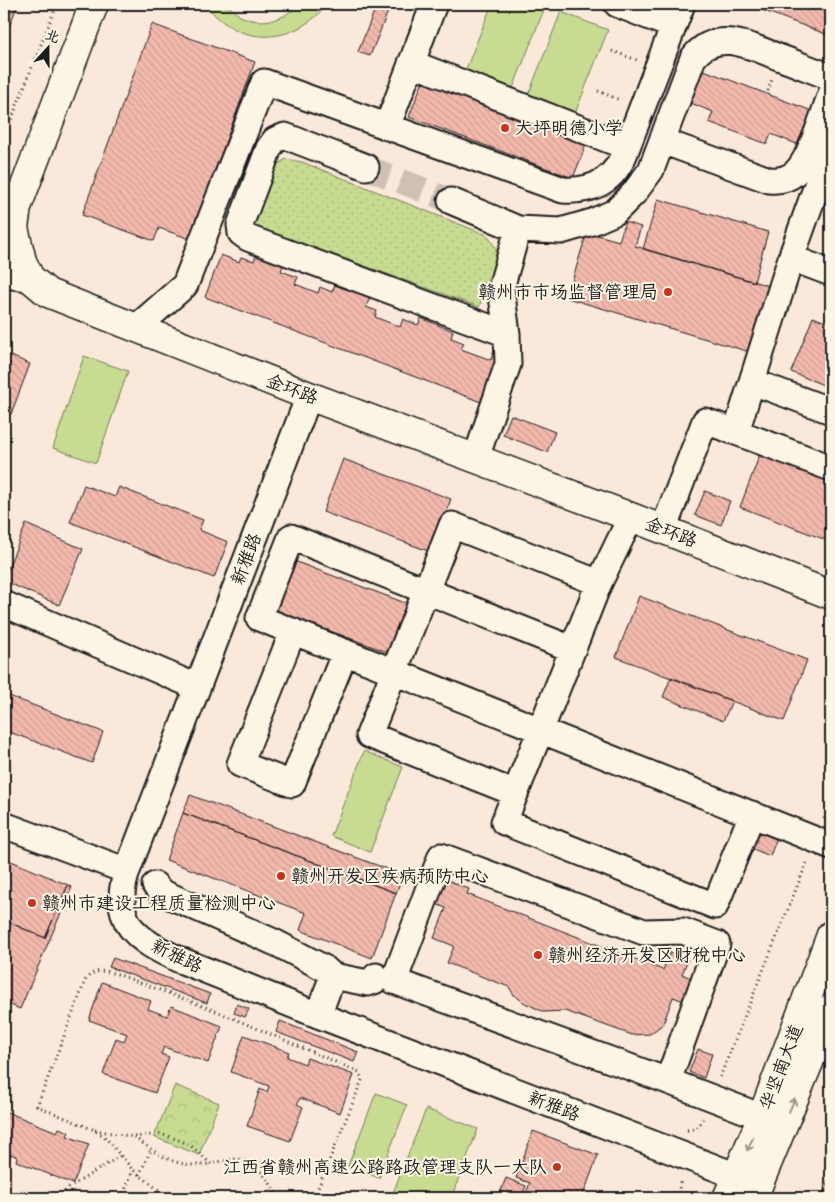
<svg xmlns="http://www.w3.org/2000/svg" width="835" height="1202" viewBox="0 0 835 1202" font-family="'Indie Flower','LXGW WenKai TC',sans-serif">
  <style>
    .grass { fill: url(#grass-dots); stroke: #727c56 }
    .park { fill: url(#park-crowns); stroke: #727c56 }
    .pitch { fill: #c7dc91; stroke: #727c56 }
    .building { fill: url(#building-back-hatch); stroke: #1c1c1c }
    .lines { fill: none; stroke-linecap: round; stroke-linejoin: round }
    .street-tunnel { stroke: #cec0b4; stroke-width: 25; stroke-dasharray: 25 12; stroke-linecap: butt }
    .street-casing { stroke: #1c1c1c; stroke-width: 29 }
    .secondary-casing { stroke: #1c1c1c; stroke-width: 31 }
    .path { stroke: #1c1c1c; stroke-width: 3; stroke-dasharray: 1 4; stroke-linecap: butt }
    .street { stroke: #fcf5e5; stroke-width: 25 }
    .secondary { stroke: #fcf5e5; stroke-width: 28 }
    .oneway { stroke: #97938b }
    .poi-dot { fill: #c8321e; stroke: #fcf5e5; stroke-width: 2 }
    .labels { text-anchor: middle; stroke-width: 4; stroke-linejoin: round; paint-order: stroke }
    .poi-label { font-size: 18px; fill: #1c1c1c; stroke: #fcf5e5; text-anchor: start }
    .street-label { font-size: 18px; fill: #1c1c1c; stroke: #fcf5e5 }
  </style>
  <defs>
    <pattern id="grass-dots" width="8" height="8" patternUnits="userSpaceOnUse" patternTransform="scale(1.25)"><rect width="8" height="8" fill="#c7dc91"/><path d="M2 2h.1M6 6h.1" fill="none" stroke="#aabc7c" stroke-width="1.8" stroke-linecap="round"/></pattern>
    <pattern id="park-crowns" width="20" height="18" patternUnits="userSpaceOnUse" patternTransform="scale(1.25)"><rect width="20" height="18" fill="#c7dc91"/><path d="M2 6a3 3 0 1 1 6 0M12 15a3 3 0 1 1 6 0" fill="none" stroke="#aabc7c"/></pattern>
    <pattern id="building-back-hatch" width="6" height="6" patternUnits="userSpaceOnUse" patternTransform="scale(1.25)"><rect width="6" height="6" fill="#f3b9ad"/><path d="M-1 5l2 2M0 0l6 6M5-1l2 2" fill="none" stroke="#d09e94"/></pattern>
  </defs>
  <rect width="100%" height="100%" fill="#fae9da"/>
  <filter id="ink" filterUnits="userSpaceOnUse"><feTurbulence type="fractalNoise" baseFrequency=".02" numOctaves="2"/><feDisplacementMap in="SourceGraphic" scale="10" xChannelSelector="R" yChannelSelector="G"/><feConvolveMatrix kernelMatrix="1 2 1 2 8 2 1 2 1" color-interpolation-filters="sRGB"/></filter>
  <g filter="url(#ink)">
    <path class="grass" d="M286,159l16,3 185,73 9,13v11l-17,48 -228,-82 22,-58z"/>
    <path class="park" d="M175,1085l44,18 -20,52 -45,-18z"/>
    <path class="pitch" d="M205,4h21l14,12 11,4 11,1 11,-1 11,-4 16,-12h28c-35,42 -89,44 -123,0z
      M492,4h45l8,3 -34,86 -47,-19z
      M561,12l47,18 -34,86 -47,-18z
      M84,356l44,15 -32,92 -43,-15z
      M364,751l39,16 -33,85 -39,-16z
      M376,1093l31,12 -28,73 -31,-12z
      M426,1109l52,20 -27,69h-60z"/>
    <path class="building" d="M4,4h14l-10,25 -4,-2z
      M377,4h14l-21,52 -12,-4z
      M746,4h85v32z
      M152,24l103,38 -65,177 -31,-11 -5,13 -72,-26z
      M701,69l111,42 -13,34 -28,-11 -4,10 -58,-22 4,-10 -25,-10z
      M424,78l164,62 -15,38 -164,-61z
      M658,199l110,33 -14,50 -111,-33z
      M625,222l16,5 -6,19 134,40 -19,66 -183,-54 20,-66 32,9z
      M257,253l27,10 -3,8 17,6 -3,7 23,9 2,-6 12,5 4,-10 35,13 -5,12 11,4 -2,6 25,10 3,-8 15,6 3,-7 32,13 -2,7 13,5 -3,6 30,11 2,-7 6,3 -18,46 -276,-105 16,-42 18,7 2,-5 13,4z
      M813,317l18,7v64l-40,-16z
      M4,353l26,11 -19,50 -7,-2z
      M511,415l44,17 -8,20 -44,-17z
      M760,454l71,28v60l-91,-35z
      M343,459l108,40 -20,53 -108,-40z
      M84,485l31,12 4,-10 84,33 -4,10 29,12 -14,36 -144,-56z
      M705,491l25,10 -9,24 -26,-10z
      M26,524l57,25 -24,56 -55,-24v-3z
      M294,561l114,43 -18,49 -114,-42z
      M639,596l168,64 -23,61 -168,-64z
      M671,677l61,24 -9,20 -60,-24z
      M4,694l99,38 -11,31 -88,-33z
      M190,795l213,80 -7,18 -213,-80z
      M183,813l213,80 -24,65 -72,-28 6,-17 -140,-53z
      M761,829l17,6 -8,21 -17,-7z
      M4,858l64,27 -23,53 -41,-18z
      M445,879l24,10 -2,5 196,76 7,-18 18,7 -6,15 11,5 -9,22 -11,-4 -10,27 -13,10 -18,1 -67,-24 -21,1 -19,-9 -11,-8 -5,-8 -62,-24 7,-17 -20,-8 12,-30 -10,-4z
      M68,885l4,2 -52,122 -16,-7v-71l4,-9 37,16z
      M113,958l97,36 -3,9 -98,-36z
      M102,982l49,19 -3,8 19,7 4,-10 51,20 -14,37 -44,-16 -3,7 8,3 -14,36 -52,-19 13,-36 8,3 3,-7 -38,-14z
      M237,1004l12,5 -4,8 -11,-4z
      M280,1021l78,31 -4,10 -78,-30z
      M244,1035l45,17 -2,5 18,7 2,-6 47,17 -14,38 -40,-15 -3,6 6,3 -13,34 -43,-15 13,-37 7,3 2,-6 -38,-14z
      M698,1049l14,5 -8,24 -15,-6z
      M4,1111l53,21 2,-4 10,4 -2,4 22,8 -16,40 -57,-23 1,-4 -6,-3 -2,5 -5,-2z
      M533,1131l65,24 -16,43h-58l6,-15 -14,-5z
      M831,1173v25h-10z
      M506,1178l20,8 -5,12h-23z"/>
    <g class="lines">
      <path class="street-tunnel" d="M366,167l85,34"/>
      <defs>
        <path id="street" d="M617,4l56,22
          M411,63l216,84 55,-143
          M387,127l47,-123
          M662,141l107,39c10,1 19,-1 26,-7 16,-14 28,-59 36,-79
          M366,167l-81,-31 -10,4 -6,8 -29,77 1,8 7,5 259,96
          M451,201l67,28
          M791,258l40,15
          M4,275l26,3
          M137,327l48,-42 79,-203 299,108c33,2 54,-12 64,-43
          M753,382l78,29
          M309,396l-182,475c-17,51 9,69 53,89l138,55 437,168
          M736,432l95,36
          M476,458l32,-94 -1,-30 -6,-46 17,-59 43,2 31,-9 23,-10 19,-19 17,-23 42,-112c23,-31 59,-11 88,0 17,6 33,13 50,19
          M631,517l-32,66 -95,239 211,84 37,-92
          M663,530l42,-109 31,11 55,-174 40,-112
          M4,604l193,83
          M293,631l-53,133 52,20 53,-132
          M572,649l-281,-112 -32,81 572,228
          M515,793l-146,-58 83,-210 147,58
          M4,825l123,46
          M155,885l6,7 115,51 48,25 9,8 -15,39
          M333,976l35,7 6,-2 2,-5
          M668,1081l49,-137 -34,-13 -39,1 -203,-76 -47,125 274,100 94,36"/>
        <path id="secondary" d="M94,4l-77,203 -3,21 8,33 8,17 18,15 261,103 322,121 200,78
          M727,1198l35,-81 69,-182
          M753,1198l78,-189"/>
      </defs>
      <use href="#street" class="street-casing"/>
      <use href="#secondary" class="secondary-casing"/>
      <path class="path" d="M612,51l25,9
        M598,91l22,9
        M768,91l4,-12
        M4,138l53,-134
        M824,819l7,-18
        M720,1077l87,-215
        M95,1130l39,7 26,-3 16,5 14,6 21,19c7,-2 15,-4 23,-5 20,-1 36,21 43,37
        M687,1130c8,0 12,-4 16,-11
        M134,1137c26,19 43,32 76,27
        M139,1175l12,-25
        M57,1198l13,-11 50,-31
        M122,1198l11,-28
        M171,1198l-11,-7 -27,-21 -29,-34 -12,-7 -55,-23 49,-127c10,-11 17,-8 31,-5l99,37 143,61 3,8 -48,118
        M267,1198l10,-2 20,2
        M677,1198l4,-18"/>
      <use href="#street" class="street"/>
      <use href="#secondary" class="secondary"/>
    </g>
    <defs><path id="oneway-shaft" d="M-6 0H5M1.5-3L5.5 0L1.5 3" fill="none" stroke-width="1.6" stroke-linecap="round" stroke-linejoin="round" transform="scale(1.25)"/></defs>
    <g class="oneway">
      <use href="#oneway-shaft" transform="translate(792 1105) rotate(-67)"/>
      <use href="#oneway-shaft" transform="translate(750 1144) rotate(115)"/>
    </g>
  </g>
  <g class="poi-dot">
    <circle cx="505" cy="128" r="5"/>
    <circle cx="668" cy="292" r="5"/>
    <circle cx="281" cy="876" r="5"/>
    <circle cx="32" cy="903" r="5"/>
    <circle cx="538" cy="955" r="5"/>
    <circle cx="557" cy="1167" r="5"/>
  </g>
  <g class="labels">
    <g class="poi-label">
      <text x="515" y="134">大坪明德小学</text>
      <text x="658" y="298" text-anchor="end">赣州市市场监督管理局</text>
      <text x="291" y="882">赣州开发区疾病预防中心</text>
      <text x="42" y="909">赣州市建设工程质量检测中心</text>
      <text x="548" y="961">赣州经济开发区财税中心</text>
      <text x="547" y="1173" text-anchor="end">江西省赣州高速公路路政管理支队一大队</text>
    </g>
    <g class="street-label">
      <text transform="translate(292 389) rotate(21)" y="6">金环路</text>
      <text transform="translate(671 532) rotate(21)" y="6">金环路</text>
      <text transform="translate(246 559) rotate(-69)" y="6">新雅路</text>
      <text transform="translate(177 956) rotate(26)" y="6">新雅路</text>
      <text transform="translate(781 1067) rotate(-69)" y="6">华坚南大道</text>
      <text transform="translate(554 1106) rotate(21)" y="6">新雅路</text>
    </g>
  </g>
  <rect width="835" height="1202" fill="none" stroke="#fcf5e5" stroke-width="20"/>
  <rect x="10" y="10" width="815" height="1182" fill="none" stroke="#1c1c1c" stroke-width="2" filter="url(#ink)"/>
  <g transform="translate(48 48) rotate(21)" stroke="#fcf5e5" stroke-width="4" paint-order="stroke">
  <path d="M0-4L9 19L0 12L-9 19Z" fill="#1c1c1c"/>
  <text y="-8" font-size="14" font-weight="bold" text-anchor="middle" fill="#1c1c1c">北</text>
  </g>
</svg>
